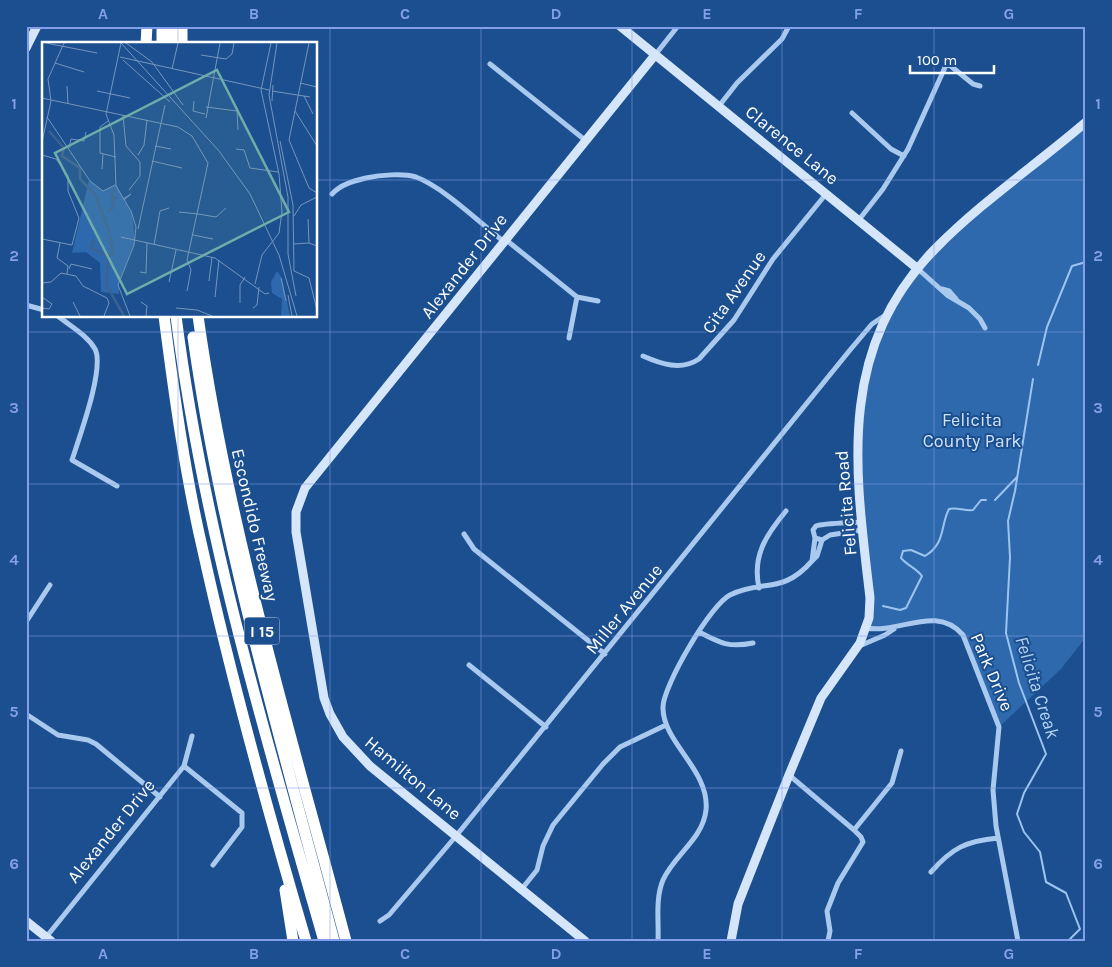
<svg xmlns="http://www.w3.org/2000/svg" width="1112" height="967" viewBox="0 0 1112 967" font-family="Karla,sans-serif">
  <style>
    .green { fill: #2e69ad }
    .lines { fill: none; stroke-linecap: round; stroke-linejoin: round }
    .stream { stroke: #9cc4f0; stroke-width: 2 }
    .street { stroke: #a9c9ee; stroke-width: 5 }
    .secondary { stroke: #d6e6fa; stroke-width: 9 }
    .highway { stroke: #fff; stroke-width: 11 }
    .grid { fill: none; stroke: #839eea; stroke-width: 1; stroke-opacity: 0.55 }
    .labels { text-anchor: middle; stroke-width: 4; stroke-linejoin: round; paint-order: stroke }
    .shield { fill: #1b4f8f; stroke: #bbcadd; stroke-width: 1 }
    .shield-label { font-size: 16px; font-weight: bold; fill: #fff }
    .street-label { font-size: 18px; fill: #fff; stroke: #1b4f8f }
    .park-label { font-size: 18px; fill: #cfe3fa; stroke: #1b4f8f }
    .water-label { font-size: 19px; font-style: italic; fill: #b5d3f5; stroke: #1b4f8f }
    .inset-river { fill: none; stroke: #3c6290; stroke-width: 2.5 }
    .inset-road { fill: none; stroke: #7695bc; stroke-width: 1 }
    .view { fill: #6fada8; fill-opacity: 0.15; stroke: #6fada8; stroke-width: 2.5 }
    .inset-edge { fill: none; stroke: #fff; stroke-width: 2.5 }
    .neatline { fill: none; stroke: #839eea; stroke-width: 2 }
    .grid-label { font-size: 16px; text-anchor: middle; font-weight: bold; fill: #839eea }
  </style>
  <rect width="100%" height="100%" fill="#1b4f8f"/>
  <path class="green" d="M1086,122v515l-25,32 -62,58 -36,-92 -25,-15 -44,8h-28l3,-10 -11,-195 24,-98 53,-76z"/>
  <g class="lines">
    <path class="stream" d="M1038,365l9,-38 25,-61 14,-4
      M1033,379l-18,112 -7,30 2,36 -4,76 13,50 27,71 -22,39 -7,21 7,18 16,20 6,30 20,11 14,36 -12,12
      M995,500l22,-23
      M883,606l17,4 6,-2 16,-32c-6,-8 -14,-10 -21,-18l2,-7 8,-1 14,6c21,-13 15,-30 24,-47 8,-2 15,2 24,1l8,-10h5"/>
    <path class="street" d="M655,55l23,-29
      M490,64l95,76
      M719,106l18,-23 45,-44 7,-13
      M852,113l39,36 13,7
      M332,194c9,-10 22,-13 34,-16 14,-3 37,-5 50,-1 27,10 63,45 87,64
      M858,221l25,-32 25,-40 39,-86 26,21 7,2
      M505,239l72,58 21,4
      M918,269l29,26 22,13 11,11 5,9
      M942,289l7,2 7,8
      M26,305l18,5
      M58,316c12,10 29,19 37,33 10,19 -16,89 -23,111l45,26
      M569,338l8,-41
      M643,356c18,8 38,15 56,3l35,-39 39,-61 53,-65
      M862,522c-10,1 -39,1 -46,4l-3,4 2,8 7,2 8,-5 33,-5
      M464,534l10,15 131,105
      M815,538l-3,23 5,-5 5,-16
      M759,588c-7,-32 7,-53 27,-77
      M26,622l24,-37
      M866,628c34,6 70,-24 97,7l36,92 -6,63 3,36 22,115
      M699,632c21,11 30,16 54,11
      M857,647l28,-12 9,-6
      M469,665l77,62
      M26,714l32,21 30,5 8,4 64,53
      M184,766l58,47v14l-29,38
      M789,775l65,55 7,7 2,5 -25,41 -11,28 3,20 -2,10
      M854,830l38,-47 9,-32
      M931,872c21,-24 35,-31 67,-34
      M521,890l16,-20 6,-24 10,-21 50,-61 17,-17 46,-22
      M380,921l9,-6 67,-79 394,-486 22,-26 15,-10
      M43,941l141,-175 8,-30
      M658,941c1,-19 -3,-42 5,-61 11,-25 40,-41 43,-70 4,-40 -44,-68 -43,-103 0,-21 48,-103 67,-112 33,-16 52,0 82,-34"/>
    <path class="secondary" d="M620,26l298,243
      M26,48l11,-22
      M26,921l25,20
      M585,941l-215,-175 -27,-29 -13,-23 -6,-16 -28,-166v-20l9,-24 350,-433
      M731,941l7,-37 51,-129 32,-77 39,-55 9,-25 1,-20c-15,-128 -34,-248 65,-349 46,-47 101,-84 151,-127"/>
    <path class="highway" d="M162,26v18
      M146,44l1,-18
      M173,44v-18
      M182,44v-18
      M164,316c10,78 21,158 39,235 29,131 65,261 103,390
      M176,316c27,213 89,419 148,625
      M198,316c30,213 93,418 148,625
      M193,337c29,205 88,404 141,604
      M285,890l8,51"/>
  </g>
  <path class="grid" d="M178,26v18M330,26v915M481,26v915M632,26v915M782,26v915M934,26v915M26,180h18M316,180h770M178,316v625M26,332h1060M26,484h1060M26,636h1060M26,788h1060"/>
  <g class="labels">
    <rect class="shield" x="244.5" y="617.5" width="35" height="27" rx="4"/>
    <g class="shield-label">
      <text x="262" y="637">I 15</text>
    </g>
    <g class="street-label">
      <text transform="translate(792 145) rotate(39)" y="6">Clarence Lane</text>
      <text transform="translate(464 266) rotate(-52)" y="6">Alexander Drive</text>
      <text transform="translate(734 292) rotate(-55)" y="6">Cita Avenue</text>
      <text transform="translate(846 503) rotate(-95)" y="6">Felicita Road</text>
      <text transform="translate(255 525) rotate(77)" y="6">Escondido Freeway</text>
      <text transform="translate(624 609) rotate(-51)" y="6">Miller Avenue</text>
      <text transform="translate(992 672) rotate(67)" y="6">Park Drive</text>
      <text transform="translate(413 778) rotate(40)" y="6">Hamilton Lane</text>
      <text transform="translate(111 831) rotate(-51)" y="6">Alexander Drive</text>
    </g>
    <g class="park-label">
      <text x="972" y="426">Felicita<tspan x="972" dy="21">County Park</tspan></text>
    </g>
    <g class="water-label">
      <text transform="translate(1038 687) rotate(72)" y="7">Felicita Creak</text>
    </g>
  </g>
  <g transform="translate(42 42)">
    <rect width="275" height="275" fill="#1b4f8f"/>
    <path d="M47,138l14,11 13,-7 16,30 3,27 -16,40v13l-18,-2 -1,-29 -14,-11 -14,1zM235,229l5,7 8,38h-9l1,-17 -10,-6 -1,-11z" fill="#2e69ad"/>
    <path class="inset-river" d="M7,89l15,17 -2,8 18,12v11l15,15 15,39M66,170l5,-4v-9l3,-1 -4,-2 2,-7M68,194l3,17 -5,4 -1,29 17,30M52,198l-3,8 16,8"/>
    <path class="inset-road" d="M4,1l51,10M79,1l-15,71 8,21 2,51 15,25 5,16 -2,18 -16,40 12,31M79,1l98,108 31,43 29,61 18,61M84,1l26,19 31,43M235,1l-8,52 19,102v57l8,42M267,1l-20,97 20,48 8,5M159,13l25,4 6,-5 2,-11M78,15l149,33M81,18l47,42M13,21l29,9M130,27l6,-26M258,41l17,4M25,44l1,18M55,49l33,7M230,49l38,6M262,54l9,18M0,56l136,29 14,9 16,27 -21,97 4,10 -4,21M152,59l-1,10 12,3M230,59l1,-16M164,65l31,4 1,19M253,69l22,35M81,73l3,31 14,16v14l-11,14M5,75l43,64 13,10 12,-6M164,76l14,-75M66,79l-8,6v26l16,4M238,99l13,64 1,66 15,7 8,32M0,100l9,-41 -3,-22 16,-36M113,104l16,3M27,106l2,-9 13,2 2,-9M194,107l8,1 6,18 28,4M0,113l14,4 12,17v15l11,27 -7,27 -30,-6M96,113l6,-10 3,-25M275,117v18M110,119l30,7M60,127l1,-15M81,157l8,-5 -7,6M137,170l19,2M156,172l18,3 10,-9M252,174l7,-11 16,-8M266,177l1,24M96,187l27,-124M151,193l20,4M79,195l94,21 50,36 4,-1M18,201l-3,15 11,8 -1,8M251,202l16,-1 8,3M112,203l6,-34 9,-3M27,227l2,-5 21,5M98,230l6,1 1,-30M239,236l5,23M167,239l3,-24M127,240l7,-32M0,241l9,-1 10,-9 15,3 7,10 24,12 2,5 -5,13M213,242l7,-29 17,-22 3,-21 -3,-38 -18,-84 10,-47M246,253l4,21M0,255l10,7 -3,5 -7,-1M173,255l4,-37M31,260l7,14M99,260l6,4 -1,10M198,261v-18l5,-8M134,266l21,2 15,6M211,266l4,-3 2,-18"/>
    <path class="view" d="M175,28l72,142 -162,82 -72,-141z"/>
    <rect width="275" height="275" class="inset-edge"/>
  </g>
  <rect width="1112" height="967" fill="none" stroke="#1b4f8f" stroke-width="55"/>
  <path d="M910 65v8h84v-8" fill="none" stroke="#ffffff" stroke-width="2.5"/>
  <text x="917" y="65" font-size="15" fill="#ffffff" stroke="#1b4f8f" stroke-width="4" paint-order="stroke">100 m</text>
  <rect x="28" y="28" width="1056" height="912" class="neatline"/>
  <g class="grid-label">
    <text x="103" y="19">A</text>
    <text x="254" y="19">B</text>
    <text x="405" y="19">C</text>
    <text x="556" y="19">D</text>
    <text x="707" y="19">E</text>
    <text x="858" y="19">F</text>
    <text x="1009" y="19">G</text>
    <text x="14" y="109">1</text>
    <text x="1098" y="109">1</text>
    <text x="14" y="261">2</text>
    <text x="1098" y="261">2</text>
    <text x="14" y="413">3</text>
    <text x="1098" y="413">3</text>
    <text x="14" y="565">4</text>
    <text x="1098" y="565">4</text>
    <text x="14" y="717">5</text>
    <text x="1098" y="717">5</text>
    <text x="14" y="869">6</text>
    <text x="1098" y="869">6</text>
    <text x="103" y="959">A</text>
    <text x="254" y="959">B</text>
    <text x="405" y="959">C</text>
    <text x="556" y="959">D</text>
    <text x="707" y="959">E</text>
    <text x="858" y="959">F</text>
    <text x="1009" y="959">G</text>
  </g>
</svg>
